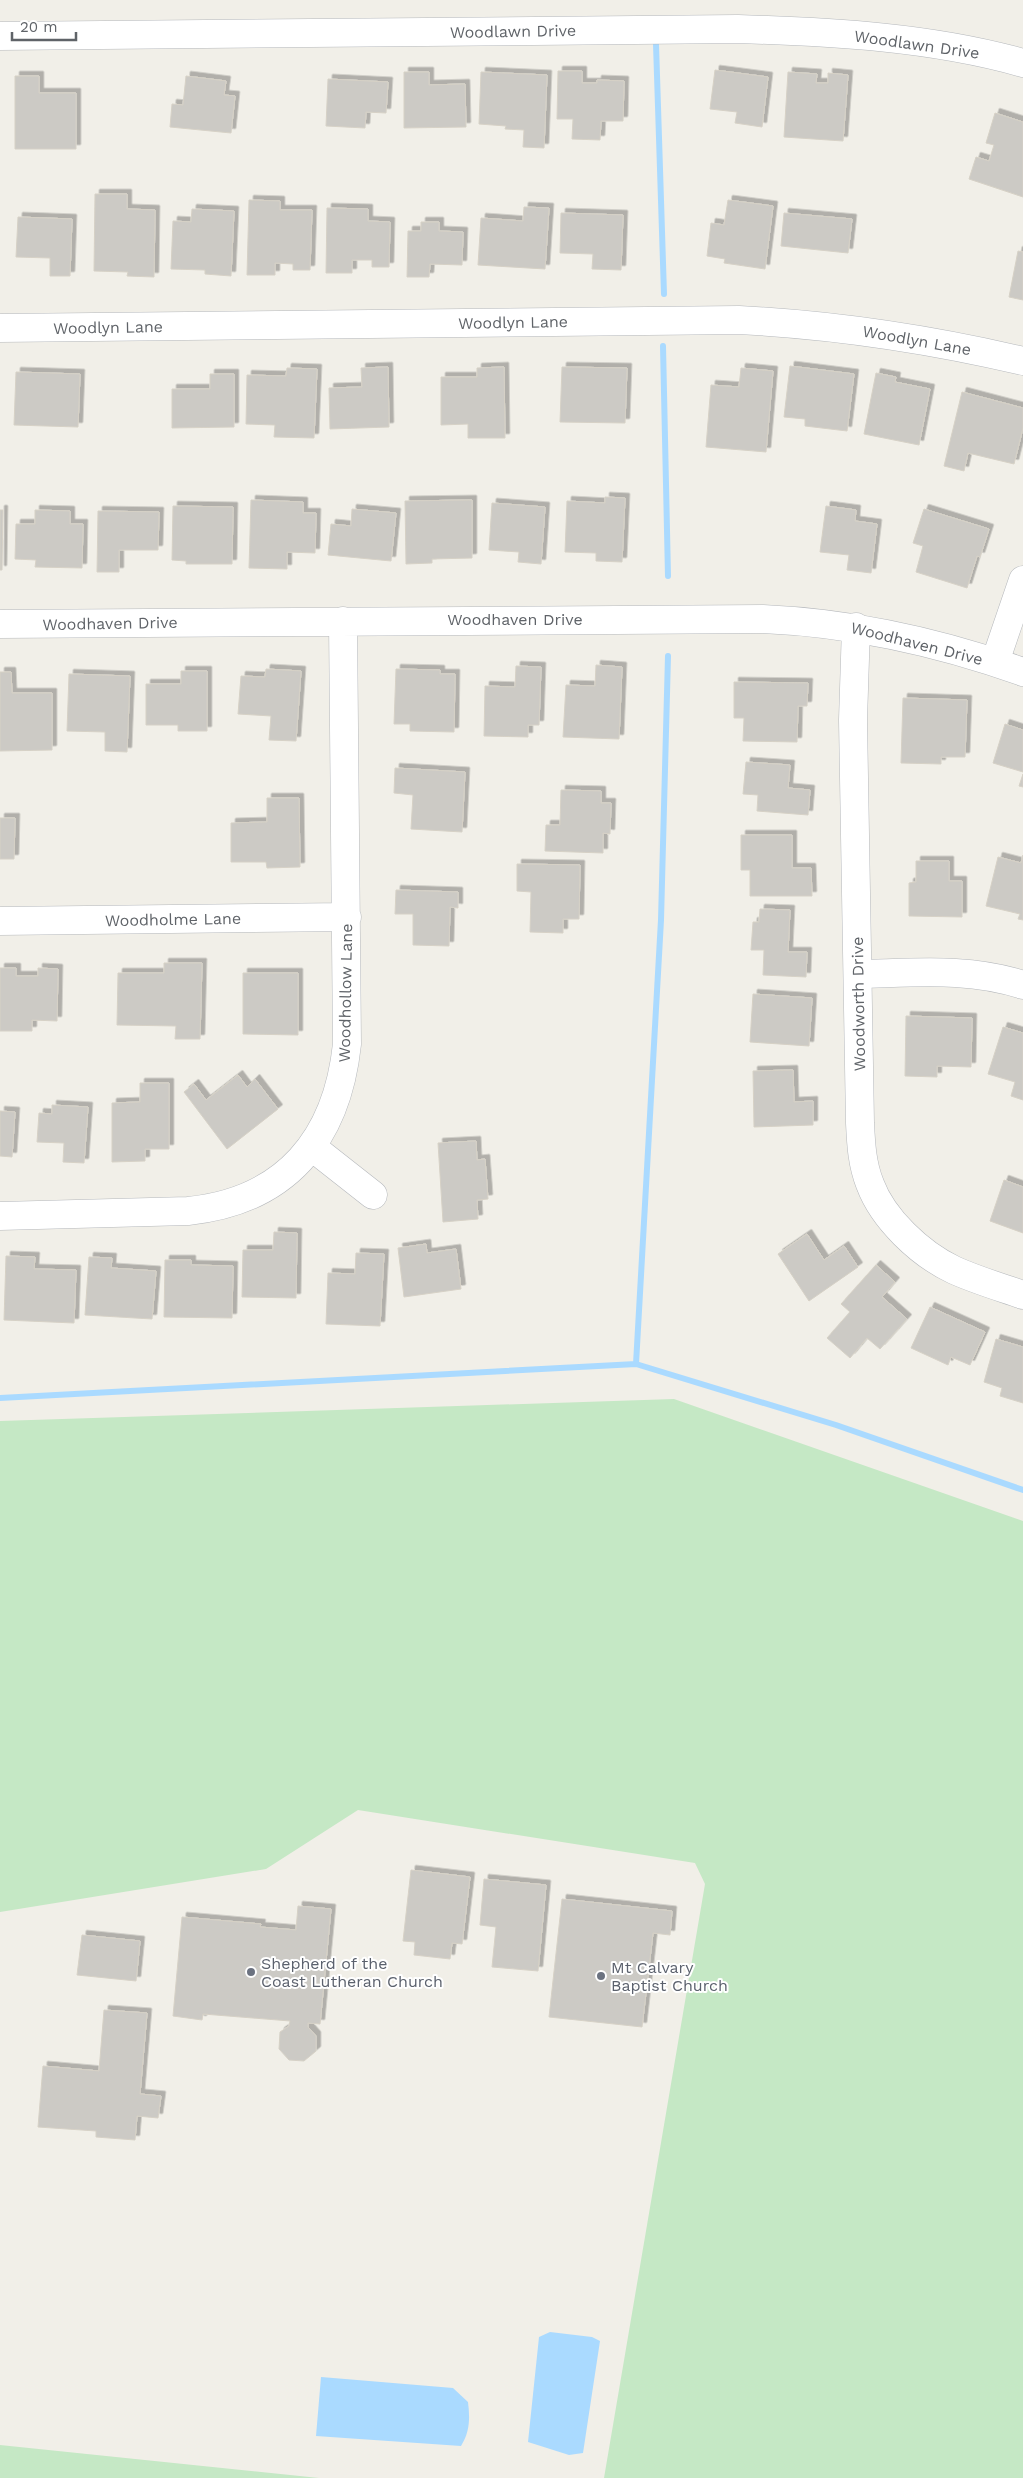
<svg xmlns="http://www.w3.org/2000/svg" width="1023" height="2478" viewBox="0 0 1023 2478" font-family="'Work Sans',sans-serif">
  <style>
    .green { fill: #c5e8c5 }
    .water { fill: #aadaff }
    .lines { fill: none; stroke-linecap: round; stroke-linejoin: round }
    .stream { stroke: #aadaff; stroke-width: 6 }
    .building { fill: #cccac5; stroke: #d6d1c6; filter: url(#shadow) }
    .minor-casing { stroke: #b5b8bc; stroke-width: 29 }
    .minor { stroke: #fff; stroke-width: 28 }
    .worship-dot { fill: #6b7280; stroke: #fff; stroke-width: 2 }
    .labels { text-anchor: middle; stroke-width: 4; stroke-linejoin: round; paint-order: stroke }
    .street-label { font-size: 16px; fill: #5f6368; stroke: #fff }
    .worship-label { font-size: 16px; fill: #5b616d; stroke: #fff; text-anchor: start }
  </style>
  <defs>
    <filter id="shadow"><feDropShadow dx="4.5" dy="-4.5" stdDeviation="0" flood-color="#0004"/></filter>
  </defs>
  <rect width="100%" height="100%" fill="#f1efe8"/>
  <path class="green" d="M674,1399l349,122v957h-419l101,-594 -10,-21 -337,-53 -92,59 -266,43v-491z
    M0,2445l319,33h-319z"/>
  <path class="water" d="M550,2332l42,5 8,4 -17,112 -14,2 -41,-13 11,-105z
    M321,2377l132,11 15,14c2,16 2,30 -7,44l-145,-10z"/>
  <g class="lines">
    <path class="stream" d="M656,44l8,250
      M663,346l5,230
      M636,1364l25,-444 7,-264
      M0,1398l636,-34 200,61 187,65"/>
  </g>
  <path class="building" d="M715,70l53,7 -6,50 -27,-4 2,-11 -27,-3z
    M558,71h24v12h15v-3l27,1 -1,40h-22l-1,19 -28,-1 1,-20h-16z
    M404,72h25v13l36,-1 1,43 -62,1z
    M481,72l66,3 -3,73 -21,-1 1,-17 -19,-1 1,-3 -27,-2z
    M788,72l29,2 -1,9h12v-10l20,2 -5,66 -59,-4z
    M15,76h24v17h37v56h-61z
    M186,76l40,5 -2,14 11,1 -4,37 -61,-6 2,-23 11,1z
    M328,79l60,3 -2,31 -20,-1 -1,16 -39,-2z
    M995,113l28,9v75l-54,-18 7,-22 13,4 5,-16 -8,-2z
    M95,194h32v15l28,1 -1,67 -27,-1 1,-4 -34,-1z
    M249,200l31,1v9h32l-2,60h-17v-6l-18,-1v12h-28z
    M728,200l45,6 -8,63 -41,-6 1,-4 -18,-3 4,-33 13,2z
    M524,207l25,1 -4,61 -67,-4 3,-47 42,3z
    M327,208l41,1v12l22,1 -1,45h-17v-7h-20v13h-26z
    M192,209l42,2 -3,65 -26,-2v-4l-34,-1 2,-48 18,1z
    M561,213l62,2 -2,55 -29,-1 1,-15 -33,-1z
    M784,213l68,6 -4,34 -67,-7z
    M18,217l54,2 -2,57h-20v-18l-34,-1z
    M421,222h18v9l24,1 -1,33 -32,-1 -1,13h-22l1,-46h13z
    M1018,251l5,1v48l-14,-3z
    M790,366l64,8 -7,57 -42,-5v-7l-21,-2z
    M388,367l1,60 -59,2 -1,-41 33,-1 -1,-19z
    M504,367l1,71h-37v-14l-27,1v-48h36v-9z
    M562,367l65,1 -2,55 -65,-1z
    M287,368l30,1 -3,69 -40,-1 1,-12 -29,-1 1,-49 39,1z
    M741,368l32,3 -7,81 -60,-5 5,-62 28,2z
    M16,372l64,2 -2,53 -64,-2z
    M876,373l20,4 -1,5 35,7 -11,56 -55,-11z
    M210,374h24v53l-62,1v-39h38z
    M962,392l61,16v20l-9,36 -46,-11 -4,18 -20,-5z
    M605,497l20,1 -3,64 -26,-1v-8l-31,-1 2,-51 38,2z
    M251,500l52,2v11h13l-1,40 -28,-1v17l-38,-1z
    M472,500v58l-40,1v4l-26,1 -1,-63z
    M492,503l53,4 -4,57 -23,-2 1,-10 -30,-2z
    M173,506l60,1 -1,57h-46v-3l-14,-1z
    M826,506l30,4 -1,11 22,3 -6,49 -24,-3 2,-15 -29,-3z
    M352,509l44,4 -5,48 -63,-6 3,-31 20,2z
    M924,509l65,20 -9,28 -3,-1 -10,32 -51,-16 7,-26 -10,-3z
    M0,510h3l-1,60h-2z
    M35,510l35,1v13h13l-1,44 -47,-1 1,-7 -21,-1 1,-35h19z
    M98,511l61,1 -1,38h-39v22h-22z
    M596,665l26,2 -3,72 -56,-2 3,-52 29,1z
    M516,666l25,1 -2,58h-11v12l-44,-1 1,-50 30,1z
    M266,669l35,2 -5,70 -27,-1 2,-24 -33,-2 3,-38 24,1z
    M396,669l44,1v4h15l-1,58 -44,-1v-7h-16z
    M181,671h26v60h-29v-6h-32v-41h35z
    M0,672h11l1,21h40v57l-52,1z
    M69,674l61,2 -3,76 -22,-1v-19l-38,-1z
    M734,682l74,1 -1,23h-9l-1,36 -54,-1 1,-23h-10z
    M903,698l64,2 -2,57h-24v7l-40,-1z
    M1005,724l18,6v42l-30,-9z
    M746,762l44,3 -2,23 22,2 -2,25 -51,-4 1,-16 -15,-1z
    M395,768l70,4 -3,60 -51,-3 2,-34 -19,-2z
    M1023,774v13l-4,-1z
    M561,790l40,1v12h10l-1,31 -7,-1v20l-58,-2 1,-26h14z
    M267,798h32l1,69 -33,1 -1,-6h-35v-39l36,-1z
    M0,818h15l-1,41h-14z
    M741,835h51v33h19l1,28h-62v-26h-9z
    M1023,855v65l-5,-1 2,-5 -34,-8 12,-49 23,6z
    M916,861h33v20h13v36l-53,-1v-33l7,-1z
    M517,864l63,1 -1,54h-16v14l-33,-1 1,-40 -14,-1z
    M396,890l62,2v16l-8,-1 -1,39 -36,-1v-31h-18z
    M760,909l30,1 -2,42h19l-1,25 -43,-2 1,-25h-13l2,-28h6z
    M164,963h38l-2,76h-25l1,-13 -59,-1 1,-52h46z
    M0,968h16v8h22v-8l20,1 -1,52 -25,-1v11h-32z
    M243,973h55v62l-55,-1z
    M753,994l59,4 -3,48 -59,-4z
    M906,1016l66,2 -1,49 -34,-1v11l-32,-1z
    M1003,1027l20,6v67l-12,-4 4,-14 -27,-8z
    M793,1070l1,32 19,-1v24l-59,2 -1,-56z
    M238,1075l9,12 8,-8 23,30 -51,40 -43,-57 10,-8 12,16z
    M140,1083h29v66h-24v12l-33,1v-59l28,-1z
    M52,1105l36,2 -4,56 -21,-1 1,-19 -27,-1 2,-29 13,1z
    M0,1111l15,1 -3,45 -12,-1z
    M476,1141l1,19 8,-1 3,40 -11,1 1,19 -35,3 -5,-79z
    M1004,1180l19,7v46l-33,-12z
    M274,1232l23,1 -1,65 -54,-1 1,-47h30z
    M807,1234l17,26 20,-14 14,21 -49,34 -31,-47z
    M426,1244l1,9 29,-4 5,40 -57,8 -6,-49z
    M356,1253l28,1 -4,72 -54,-2 2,-51 27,1z
    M6,1256l29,1 -1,12 42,1 -2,53 -70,-3z
    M89,1257l23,1 -1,10 45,3 -4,48 -67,-4z
    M165,1260h26v5l42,1 -1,52 -68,-1z
    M876,1265l19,17 -13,15 25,22 -27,30 -13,-11 -17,20 -23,-20 23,-26 -9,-8z
    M930,1307l55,25 -15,33 -19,-8 -3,8 -37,-17z
    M996,1339l27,8v56l-23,-7 2,-8 -18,-6z
    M411,1870l59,7 -8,67 -10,-1 -2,16 -36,-4 1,-13 -12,-1z
    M484,1879l62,6 -8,86 -46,-4 4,-40 -16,-2z
    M562,1899l110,12 -2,24 -17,-2 -11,94 -93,-10z
    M298,1906l33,3 -11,115 -12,-1v4l8,9v15l-12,10 -15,-1 -10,-11 1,-17 9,-6 1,-5 -87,-7 -1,6 -29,-4 9,-99 79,7 -1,3 36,3z
    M82,1935l58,6 -4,40 -59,-6z
    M104,2010l43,3 -7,81 21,2 -3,22 -21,-2 -2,24 -39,-3v-6l-58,-4 5,-61 56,5z"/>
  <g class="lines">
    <defs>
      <path id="minor" d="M0,36l738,-7c95,3 193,8 285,34
        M0,328l739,-8c97,5 190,19 284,41
        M0,624l763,-5c90,4 176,23 260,53
        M856,627l-3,93 7,403c1,21 2,41 10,61 13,35 50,70 84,86 22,10 46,17 69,25
        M995,662l28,-82
        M0,921l347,-4
        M858,974c56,-1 111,-7 165,11
        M312,1147l61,48
        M0,1216l188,-5c98,-10 149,-72 159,-167l-4,-423"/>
    </defs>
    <use href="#minor" class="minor-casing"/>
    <use href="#minor" class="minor"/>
  </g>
  <g class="worship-dot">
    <circle cx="251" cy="1972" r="5"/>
    <circle cx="601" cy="1976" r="5"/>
  </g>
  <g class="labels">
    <g class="street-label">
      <text transform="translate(513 31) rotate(-1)" y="6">Woodlawn Drive</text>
      <text transform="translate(917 44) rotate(8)" y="6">Woodlawn Drive</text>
      <text transform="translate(513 322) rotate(-1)" y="6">Woodlyn Lane</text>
      <text transform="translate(108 327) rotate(-1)" y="6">Woodlyn Lane</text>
      <text transform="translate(917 340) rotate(10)" y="6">Woodlyn Lane</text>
      <text x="515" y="625">Woodhaven Drive</text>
      <text transform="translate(110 623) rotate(-1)" y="6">Woodhaven Drive</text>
      <text transform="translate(917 643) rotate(14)" y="6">Woodhaven Drive</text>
      <text transform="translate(173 919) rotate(-1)" y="6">Woodholme Lane</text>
      <text transform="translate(345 993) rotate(-89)" y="6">Woodhollow Lane</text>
      <text transform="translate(858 1004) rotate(-91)" y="6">Woodworth Drive</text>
    </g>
    <g class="worship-label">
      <text x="261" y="1969">Shepherd of the<tspan x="261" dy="18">Coast Lutheran Church</tspan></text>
      <text x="611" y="1973">Mt Calvary<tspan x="611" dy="18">Baptist Church</tspan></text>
    </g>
  </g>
  <path d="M12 32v8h64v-8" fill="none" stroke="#5f6368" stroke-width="2.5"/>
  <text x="20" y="32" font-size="15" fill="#5f6368" stroke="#ffffff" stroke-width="4" paint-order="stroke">20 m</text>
</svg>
